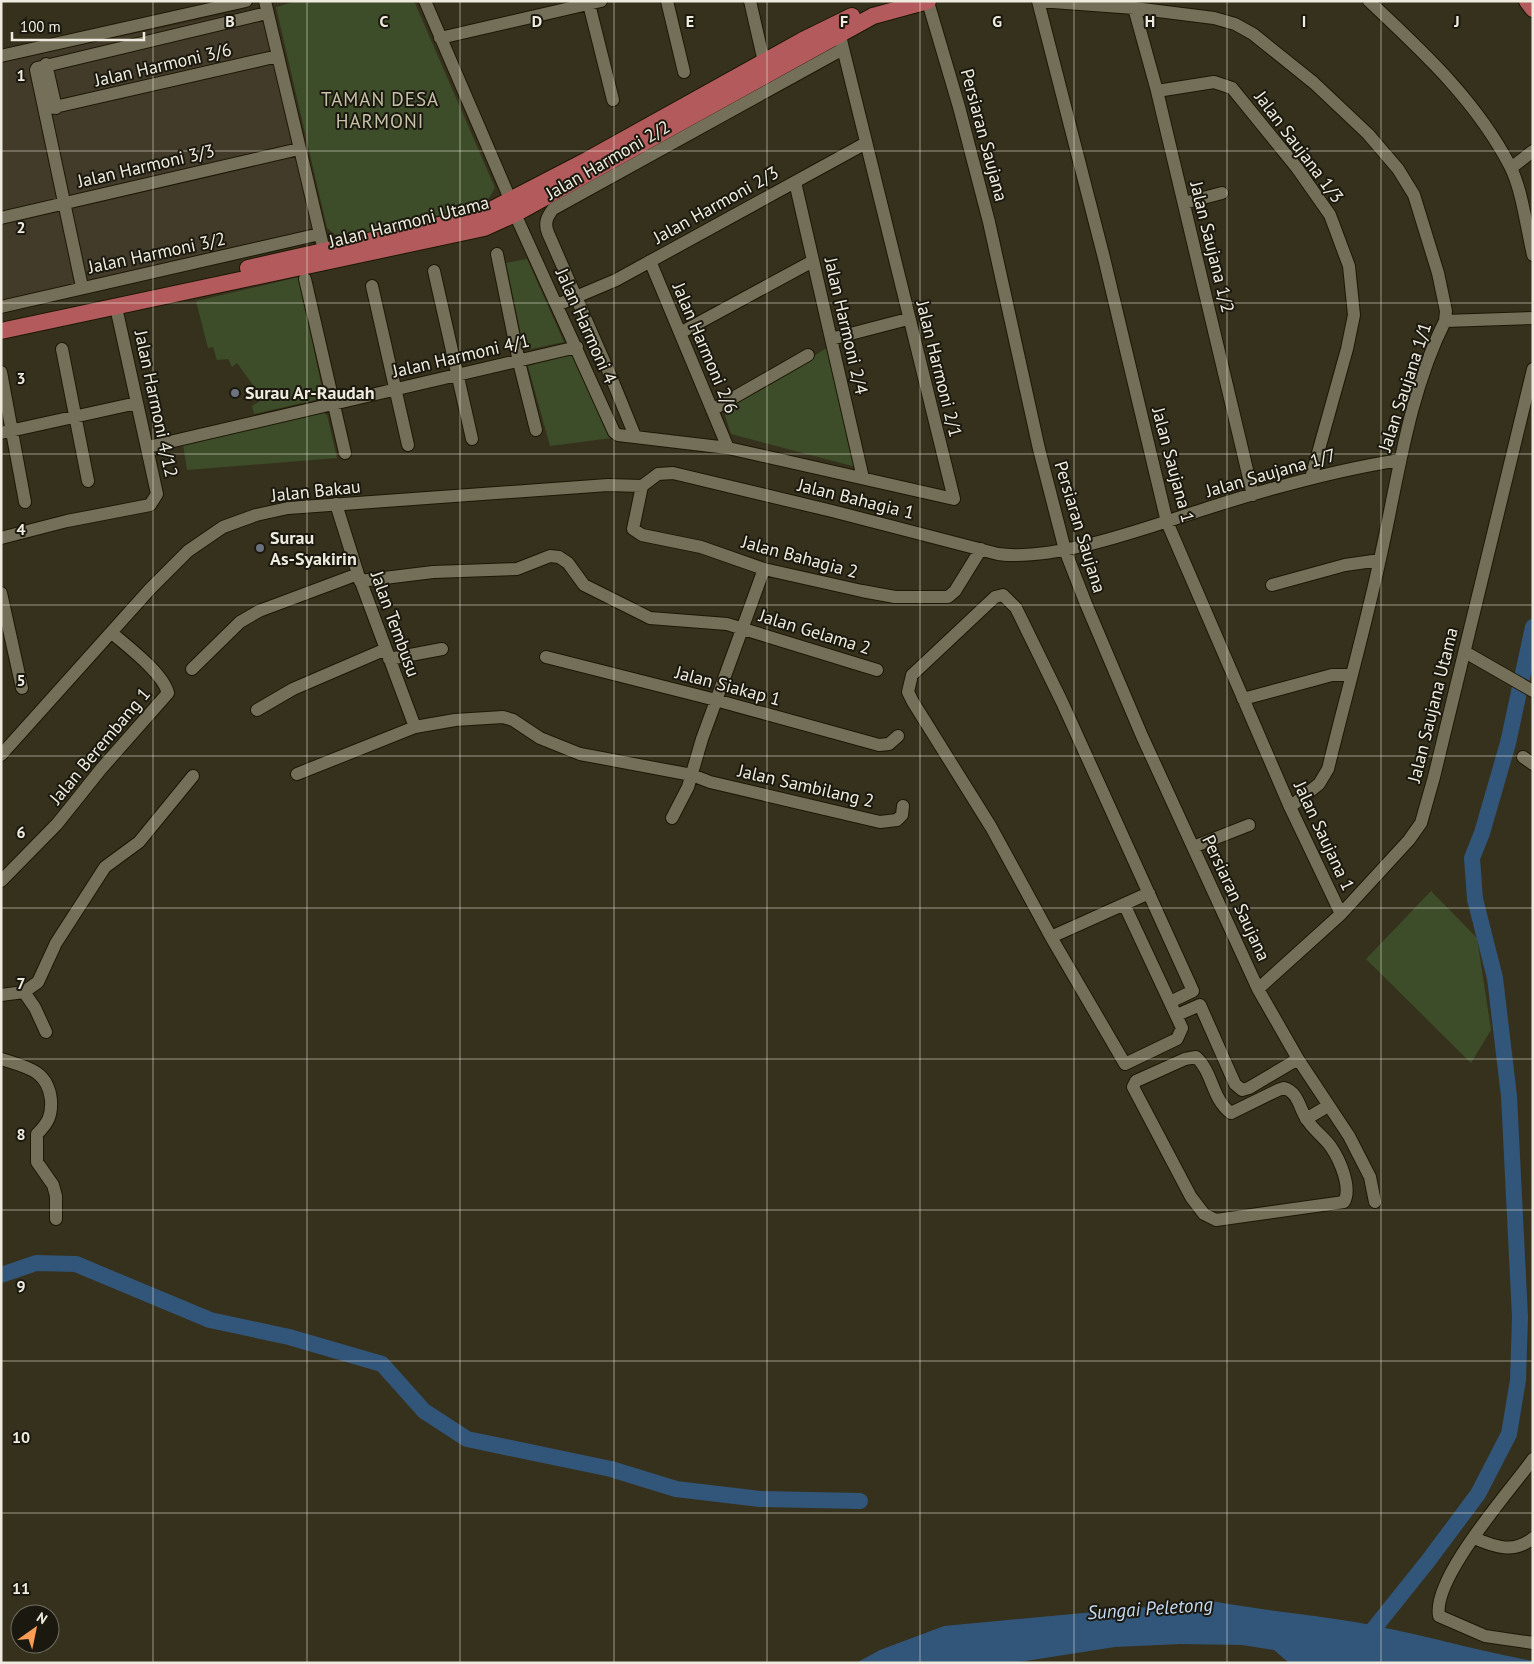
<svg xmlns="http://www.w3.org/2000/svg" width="1534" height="1664" viewBox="0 0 1534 1664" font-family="'PT Sans',sans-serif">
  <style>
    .industrial { fill: #433b2a }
    .green { fill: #3d4d29 }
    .water { fill: #32557a }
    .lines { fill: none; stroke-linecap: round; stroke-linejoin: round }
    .river { stroke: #32557a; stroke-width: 16 }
    .minor-casing { stroke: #1d1805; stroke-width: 14 }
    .major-casing { stroke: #1d1805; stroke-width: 18 }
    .minor { stroke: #746f58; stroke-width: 12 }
    .major { stroke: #b35b5c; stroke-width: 16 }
    .grid { fill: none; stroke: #efecdf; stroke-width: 1; stroke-opacity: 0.55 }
    .worship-dot { fill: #6b7280; stroke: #1b190f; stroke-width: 2 }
    .labels { text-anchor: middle; stroke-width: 4; stroke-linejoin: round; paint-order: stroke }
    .street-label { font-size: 18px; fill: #efecdf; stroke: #1b190f }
    .poi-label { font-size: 18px; font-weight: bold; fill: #efecdf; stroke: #1b190f; text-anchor: start }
    .neighbourhood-label { font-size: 19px; letter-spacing: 1px; fill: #c7c1a8; stroke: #1b190f }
    .water-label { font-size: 19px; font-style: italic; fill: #c4daf2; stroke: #1b190f }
    .grid-label { font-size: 16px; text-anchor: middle; font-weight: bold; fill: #efecdf; stroke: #1b190f; stroke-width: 4; stroke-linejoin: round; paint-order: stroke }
  </style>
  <rect width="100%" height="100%" fill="#36311c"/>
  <path class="industrial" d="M270,6l56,233 -325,75v-253z"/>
  <path class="green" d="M297,1h117l81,187 -9,15 -144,37 -15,-12 -51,-221z
    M527,259l37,83 -33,7 -8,-5 -17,-81z
    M299,277l25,121 -70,16 -2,-8 11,-7 -26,-36 -5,4 -4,-8 -11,1 -4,-13 -5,1 -12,-47z
    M827,348l29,119 -125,-33 -8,-25z
    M577,353l35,85 -62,8 -22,-80z
    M320,411l7,4 10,43 -150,12 -4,-26z
    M1431,891l46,47 14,92 -20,33 -105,-104z"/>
  <path class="water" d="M1212,1601c47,9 95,13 143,21 59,10 118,28 178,39v2h-244l-15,-13 -32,-5 -61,-1 -66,3 -103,16h-156l24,-13 64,-24z"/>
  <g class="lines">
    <path class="river" d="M1,1275l35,-12 40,1 134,56 79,17 93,27 42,47 43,28 144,30 65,20 84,10 100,2
      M1368,1636l60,-75 50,-67 31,-60 9,-54 2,-63 -11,-221 -14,-118 -20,-79 -3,-41 10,-25 26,-90 25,-116"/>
    <defs>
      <path id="minor" d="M265,1l57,241
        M425,1l85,198
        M667,1l17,71
        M750,1l14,61
        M1038,1l66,257 63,264 123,285 51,107
        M1039,1l95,7 80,10 21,6 18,10 61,49 54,51 30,35 16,26 24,78 8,38 -1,10c-37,74 -47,158 -65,238 -15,70 -35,140 -52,210l-9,15 -29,23
        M1369,1c53,50 107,99 141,165 12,23 17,64 23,89
        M928,2l31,105 30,115 50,227 26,101 21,54 56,132 116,253 40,70 51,77 21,41 5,25
        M589,4l24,96
        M1134,8l23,83 96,404
        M440,38l161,-37
        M1,56l245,-55
        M46,64l10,44
        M1157,91l57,-9 18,6 65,80 33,47 19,51 5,49 -7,34 -36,129
        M46,109l232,-53
        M1511,168l22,-17
        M795,182l68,296
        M1184,203l38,-10
        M515,214l99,218 4,3 110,13 226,51 -116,-471
        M1,218l298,-69
        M497,254l22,108 17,68
        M650,261l78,187
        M434,271l38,168
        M305,279l40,174
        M372,286l36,159
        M82,287l-46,-217 1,-2 230,-55
        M557,305l59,-25 250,-137
        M1,307l319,-73
        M1445,321l88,-3
        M680,333l133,-72
        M831,339l77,-20
        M62,349l26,132
        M1,372l24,130
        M712,410l96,-55
        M1,433l136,-30
        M635,436l-24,-59 -63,-144c-4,-10 -1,-16 5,-24l290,-160
        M148,447l429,-100
        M642,486l16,-12 15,-1 159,38 166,43c58,8 153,-28 210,-46 63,-20 127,-38 192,-48
        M642,486l-9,43 9,6 59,12 63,22 98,22 33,6h53l7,-6 26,-42
        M336,504l22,70 57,153
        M1,538l66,-17 83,-16 7,-11 -41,-187
        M360,581l73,-9 84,-3 33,-13 9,1 9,6 16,22 66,33 77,6 150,46
        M1272,585l73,-20 35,-5
        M1,593l21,95
        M1465,652l68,39
        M546,657l162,41 171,47 10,-1 9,-8
        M389,659l53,-10
        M192,669l48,-47 19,-11 99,-37
        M1243,699l89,-24h19
        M257,710l36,-21 93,-40
        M1,755l149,-166 38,-38 35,-24 33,-12 32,-7 320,-23 34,1
        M1523,757l10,7
        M297,774l118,-47 40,-7 48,-3 10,3 27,18 40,16 112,21 18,7 170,40 17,-2 5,-5 1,-9
        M672,818l16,-31 14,-48 62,-170
        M1193,847l56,-22
        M1,881l56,-57 44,-55 67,-76c-5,-20 -41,-47 -56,-60
        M1124,904l58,124 -5,11 -52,25 -74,-127 -60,-110 -78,-125 -5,-10 4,-17 83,-78 8,-2 13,13 46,94 131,289 -23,11
        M1051,937l98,-44
        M1258,989l83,-75 68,-74 12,-17 13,-46 99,-408
        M24,992l11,16 11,24
        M1,995l23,-3 14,-10 18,-39 49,-76 34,-25 54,-66
        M1177,1015l23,-10 35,79 7,6 7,-2 49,-29
        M1196,1057c17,15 16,43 35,56l47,-23 6,-2c14,4 15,19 22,30 6,11 18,19 25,29 9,13 21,41 13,55l-128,18 -12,-6 -13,-17 -58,-110 3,-6 49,-22z
        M1,1059c25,8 47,11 50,41 1,16 -3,23 -14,34v28l16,23 3,11v23
        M1306,1119l22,-13
        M1533,1459c-23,32 -101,119 -94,157l46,20 48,7
        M1474,1538c21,9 40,16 59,0"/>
      <path id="major" d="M1527,1l6,8
        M248,268l231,-52 108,-56 216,-120 49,-24
        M1,331l483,-103 31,-14 358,-198 55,-15"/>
    </defs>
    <use href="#minor" class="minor-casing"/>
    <use href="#major" class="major-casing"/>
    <use href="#minor" class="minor"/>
    <use href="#major" class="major"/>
  </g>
  <path class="grid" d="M153,1v1662M307,1v1662M460,1v1662M614,1v1662M767,1v1662M920,1v1662M1074,1v1662M1227,1v1662M1381,1v1662M1,151h1532M1,303h1532M1,454h1532M1,605h1532M1,756h1532M1,908h1532M1,1059h1532M1,1210h1532M1,1361h1532M1,1513h1532"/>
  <g class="worship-dot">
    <circle cx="235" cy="393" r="5"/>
    <circle cx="260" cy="548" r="5"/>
  </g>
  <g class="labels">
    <g class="street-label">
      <text transform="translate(163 65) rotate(-13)" y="6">Jalan Harmoni 3/6</text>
      <text transform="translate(984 135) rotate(75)" y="6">Persiaran Saujana</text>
      <text transform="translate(1299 147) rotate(53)" y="6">Jalan Saujana 1/3</text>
      <text transform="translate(608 160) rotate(-30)" y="6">Jalan Harmoni 2/2</text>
      <text transform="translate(146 166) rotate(-13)" y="6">Jalan Harmoni 3/3</text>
      <text transform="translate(716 205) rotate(-29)" y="6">Jalan Harmoni 2/3</text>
      <text transform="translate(409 222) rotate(-14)" y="6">Jalan Harmoni Utama</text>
      <text transform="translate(1212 247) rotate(76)" y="6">Jalan Saujana 1/2</text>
      <text transform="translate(157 253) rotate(-12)" y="6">Jalan Harmoni 3/2</text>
      <text transform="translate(586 326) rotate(66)" y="6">Jalan Harmoni 4</text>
      <text transform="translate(846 326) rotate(77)" y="6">Jalan Harmoni 2/4</text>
      <text transform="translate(705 348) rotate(67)" y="6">Jalan Harmoni 2/6</text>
      <text transform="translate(461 356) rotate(-13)" y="6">Jalan Harmoni 4/1</text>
      <text transform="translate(939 369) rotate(76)" y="6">Jalan Harmoni 2/1</text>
      <text transform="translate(1405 387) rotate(-72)" y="6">Jalan Saujana 1/1</text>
      <text transform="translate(156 404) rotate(78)" y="6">Jalan Harmoni 4/12</text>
      <text transform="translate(1173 465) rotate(75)" y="6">Jalan Saujana 1</text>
      <text transform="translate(1271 473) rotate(-16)" y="6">Jalan Saujana 1/7</text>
      <text transform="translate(316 491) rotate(-6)" y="6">Jalan Bakau</text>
      <text transform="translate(856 499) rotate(14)" y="6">Jalan Bahagia 1</text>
      <text transform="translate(1080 527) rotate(73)" y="6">Persiaran Saujana</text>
      <text transform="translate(800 557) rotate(15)" y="6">Jalan Bahagia 2</text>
      <text transform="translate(395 624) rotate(70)" y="6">Jalan Tembusu</text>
      <text transform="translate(815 632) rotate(17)" y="6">Jalan Gelama 2</text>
      <text transform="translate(728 686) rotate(15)" y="6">Jalan Siakap 1</text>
      <text transform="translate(1433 705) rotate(-76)" y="6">Jalan Saujana Utama</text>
      <text transform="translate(100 746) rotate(-50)" y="6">Jalan Berembang 1</text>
      <text transform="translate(806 786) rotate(13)" y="6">Jalan Sambilang 2</text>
      <text transform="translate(1324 836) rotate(65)" y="6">Jalan Saujana 1</text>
      <text transform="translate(1236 898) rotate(65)" y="6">Persiaran Saujana</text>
    </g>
    <g class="poi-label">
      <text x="245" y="399">Surau Ar-Raudah</text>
      <text x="270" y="544">Surau<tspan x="270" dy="21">As-Syakirin</tspan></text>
    </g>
    <g class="neighbourhood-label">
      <text x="380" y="106">TAMAN DESA<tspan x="380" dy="22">HARMONI</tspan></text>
    </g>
    <g class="water-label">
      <text transform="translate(1150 1608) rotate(-4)" y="7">Sungai Peletong</text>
    </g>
  </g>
  <g class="grid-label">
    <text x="230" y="27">B</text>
    <text x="384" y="27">C</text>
    <text x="537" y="27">D</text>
    <text x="690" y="27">E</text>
    <text x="844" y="27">F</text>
    <text x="997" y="27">G</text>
    <text x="1150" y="27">H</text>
    <text x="1304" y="27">I</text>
    <text x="1457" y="27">J</text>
    <text x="21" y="81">1</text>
    <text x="21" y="233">2</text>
    <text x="21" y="384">3</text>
    <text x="21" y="535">4</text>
    <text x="21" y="686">5</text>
    <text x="21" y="838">6</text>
    <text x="21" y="989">7</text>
    <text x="21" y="1140">8</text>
    <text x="21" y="1292">9</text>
    <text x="21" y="1443">10</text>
    <text x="21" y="1594">11</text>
  </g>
  <rect width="1534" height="1664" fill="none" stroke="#efecdf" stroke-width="5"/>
  <g transform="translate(35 1629) rotate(33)"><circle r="24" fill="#1b190f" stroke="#706d62"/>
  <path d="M0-4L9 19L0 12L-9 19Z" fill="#fd9d54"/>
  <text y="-8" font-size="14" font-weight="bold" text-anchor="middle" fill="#efecdf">N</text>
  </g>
  <path d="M12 32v8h132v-8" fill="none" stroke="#efecdf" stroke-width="2.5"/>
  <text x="20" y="32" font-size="15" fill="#efecdf" stroke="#1b190f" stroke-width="4" paint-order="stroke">100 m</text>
</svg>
